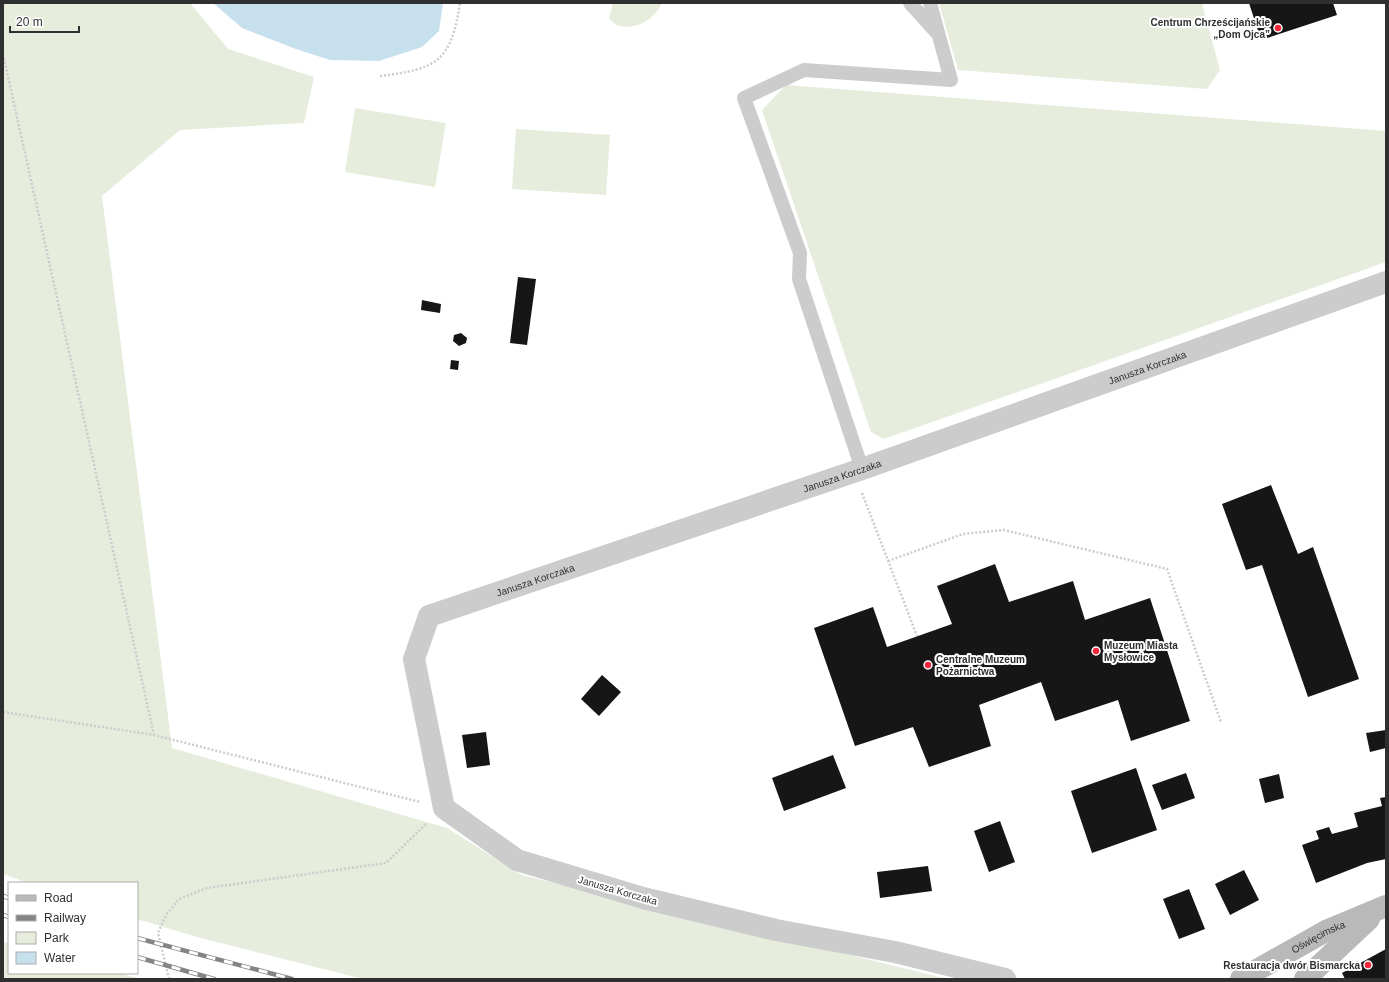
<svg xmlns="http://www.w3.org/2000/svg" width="1389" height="982" viewBox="0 0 1389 982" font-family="Arial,sans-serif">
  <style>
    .green { fill: #e6eddc }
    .water { fill: #c7e0ee }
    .building { fill: #161616 }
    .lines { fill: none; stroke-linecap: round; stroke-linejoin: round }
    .path { stroke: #ccc; stroke-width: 2.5; stroke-dasharray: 2 2; stroke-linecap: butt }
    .lane { stroke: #ccc; stroke-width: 14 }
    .street { stroke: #ccc; stroke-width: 22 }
    .secondary { stroke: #b9b9b9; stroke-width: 22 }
    .rail-casing { stroke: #848484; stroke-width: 4.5 }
    .rail { stroke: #fff; stroke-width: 3; stroke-dasharray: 9; stroke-linecap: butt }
    .poi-dot { fill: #f0283b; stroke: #fff; stroke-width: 1.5 }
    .labels { text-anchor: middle; stroke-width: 4; stroke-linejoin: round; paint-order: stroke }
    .poi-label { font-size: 10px; font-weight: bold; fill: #2f2f2f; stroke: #fff; text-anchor: end }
    .street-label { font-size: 10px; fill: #2f2f2f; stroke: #fff }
  </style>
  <rect width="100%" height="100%" fill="#fff"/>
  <path class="green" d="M3,3h187l38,46 86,28 -10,46 -124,7 -78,66 70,552 275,80 75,47 426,104h-585l-166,-42 -60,-18v-36h-109l-25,-9z
    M613,3h49c-7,16 -25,27 -43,23 -4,-1 -7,-5 -10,-8z
    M939,3h263l18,67 -13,19 -249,-19z
    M786,85l600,46v131l-502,177 -13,-7 -109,-322z
    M355,108l91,15 -11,64 -90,-15z
    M516,129l94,6 -4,60 -94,-6z
    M3,942l6,1v30h110l23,6h-139z"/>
  <path class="water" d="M213,3h230l-4,28 -17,16 -43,14 -49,-1 -34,-11 -54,-21z"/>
  <path class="building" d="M1249,3h84l4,12 -76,25z
    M518,277l18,2 -9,66 -17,-2z
    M422,300l19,4 -1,9 -19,-3z
    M461,333l6,5 -1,5 -7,3 -6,-5 1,-6z
    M451,360l8,1 -1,9 -8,-1z
    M1271,485l27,69 15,-7 46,132 -51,18 -46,-132 -16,5 -24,-66z
    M995,564l14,38 64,-21 12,39 65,-22 40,123 -59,20 -13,-41 -63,21 -14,-39 -62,23 12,41 -62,21 -16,-40 -58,19 -41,-118 59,-21 14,40 65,-23 -15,-38z
    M602,675l19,17 -22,24 -18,-17z
    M1386,730v18l-16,4 -4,-19z
    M486,732l4,33 -23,3 -5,-33z
    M833,755l13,33 -62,23 -12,-33z
    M1136,768l21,62 -65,23 -21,-62z
    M1186,773l9,25 -33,12 -10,-25z
    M1279,774l5,24 -19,5 -6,-24z
    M1386,797v62l-19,4 -51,20 -14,-38 17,-6 -3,-8 13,-4 3,7 26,-7 -4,-14 28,-7 -2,-8z
    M1000,821l15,41 -26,10 -15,-41z
    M928,866l4,25 -52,7 -3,-26z
    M1244,870l15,30 -29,15 -15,-31z
    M1189,889l16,40 -26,10 -16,-40z
    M1386,949v30h-41l-3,-6z"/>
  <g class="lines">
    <path class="path" d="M3,54l151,681
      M380,76c57,-7 71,-14 80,-73
      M862,493l55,143
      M888,561l75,-27 41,-4 163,39 54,153
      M3,712l151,23 266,67
      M169,979l-11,-46 8,-18 13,-16 28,-11 179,-25 41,-40"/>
    <path class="lane" d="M910,3l28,31
      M862,469l-63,-190 1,-26 -56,-155 60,-28 147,10 -21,-77"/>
    <path class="street" id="s1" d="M1005,979l-110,-27 -119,-22 -133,-32 -126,-38 -73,-52 -30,-149 15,-43 433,-147 524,-187"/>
    <g class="secondary">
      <path id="s2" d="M1241,979l85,-48 60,-25"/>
      <path d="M1305,979l64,-60"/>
    </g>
    <defs>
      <path id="rail" d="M3,896l6,2
        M3,915l6,2
        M137,938l155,41
        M137,957l77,22"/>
    </defs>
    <use href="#rail" class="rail-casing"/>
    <use href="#rail" class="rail"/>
  </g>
  <g class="poi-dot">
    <circle cx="1278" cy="28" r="4"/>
    <circle cx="1096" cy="651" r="4"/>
    <circle cx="928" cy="665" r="4"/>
    <circle cx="1368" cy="965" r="4"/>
  </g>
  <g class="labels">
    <g class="poi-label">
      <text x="1270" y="26">Centrum Chrześcijańskie<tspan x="1270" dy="12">„Dom Ojca”</tspan></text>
      <text x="1104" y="649" text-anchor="start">Muzeum Miasta<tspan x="1104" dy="12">Mysłowice</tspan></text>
      <text x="936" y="663" text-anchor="start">Centralne Muzeum<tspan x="936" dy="12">Pożarnictwa</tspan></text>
      <text x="1360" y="969">Restauracja dwór Bismarcka</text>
    </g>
    <g class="street-label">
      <text dy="4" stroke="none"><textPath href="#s1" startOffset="1550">Janusza Korczaka</textPath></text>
      <text dy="4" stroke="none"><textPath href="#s1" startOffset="1226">Janusza Korczaka</textPath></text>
      <text dy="4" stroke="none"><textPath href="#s1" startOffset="902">Janusza Korczaka</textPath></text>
      <text transform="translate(618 890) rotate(16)" y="4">Janusza Korczaka</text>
      <text dy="4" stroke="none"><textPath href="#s2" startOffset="88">Oświęcimska</textPath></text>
    </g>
  </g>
  <rect width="1389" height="982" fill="none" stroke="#2f2f2f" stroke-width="8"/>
  <rect x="8" y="882" width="130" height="92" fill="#ffffff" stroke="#acacac"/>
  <rect x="16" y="895" width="20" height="6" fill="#b9b9b9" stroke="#acacac"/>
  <text x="44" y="902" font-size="12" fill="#2f2f2f">Road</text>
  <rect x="16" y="915" width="20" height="6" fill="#848484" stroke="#acacac"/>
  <text x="44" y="922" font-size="12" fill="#2f2f2f">Railway</text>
  <rect x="16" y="932" width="20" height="12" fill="#e6eddc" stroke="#acacac"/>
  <text x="44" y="942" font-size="12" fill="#2f2f2f">Park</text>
  <rect x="16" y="952" width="20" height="12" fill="#c7e0ee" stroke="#acacac"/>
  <text x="44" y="962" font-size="12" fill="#2f2f2f">Water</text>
  <path d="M10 26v6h69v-6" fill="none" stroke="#2f2f2f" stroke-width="2"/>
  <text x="16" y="26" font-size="12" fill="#2f2f2f" stroke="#ffffff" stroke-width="3" paint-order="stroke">20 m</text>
</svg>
